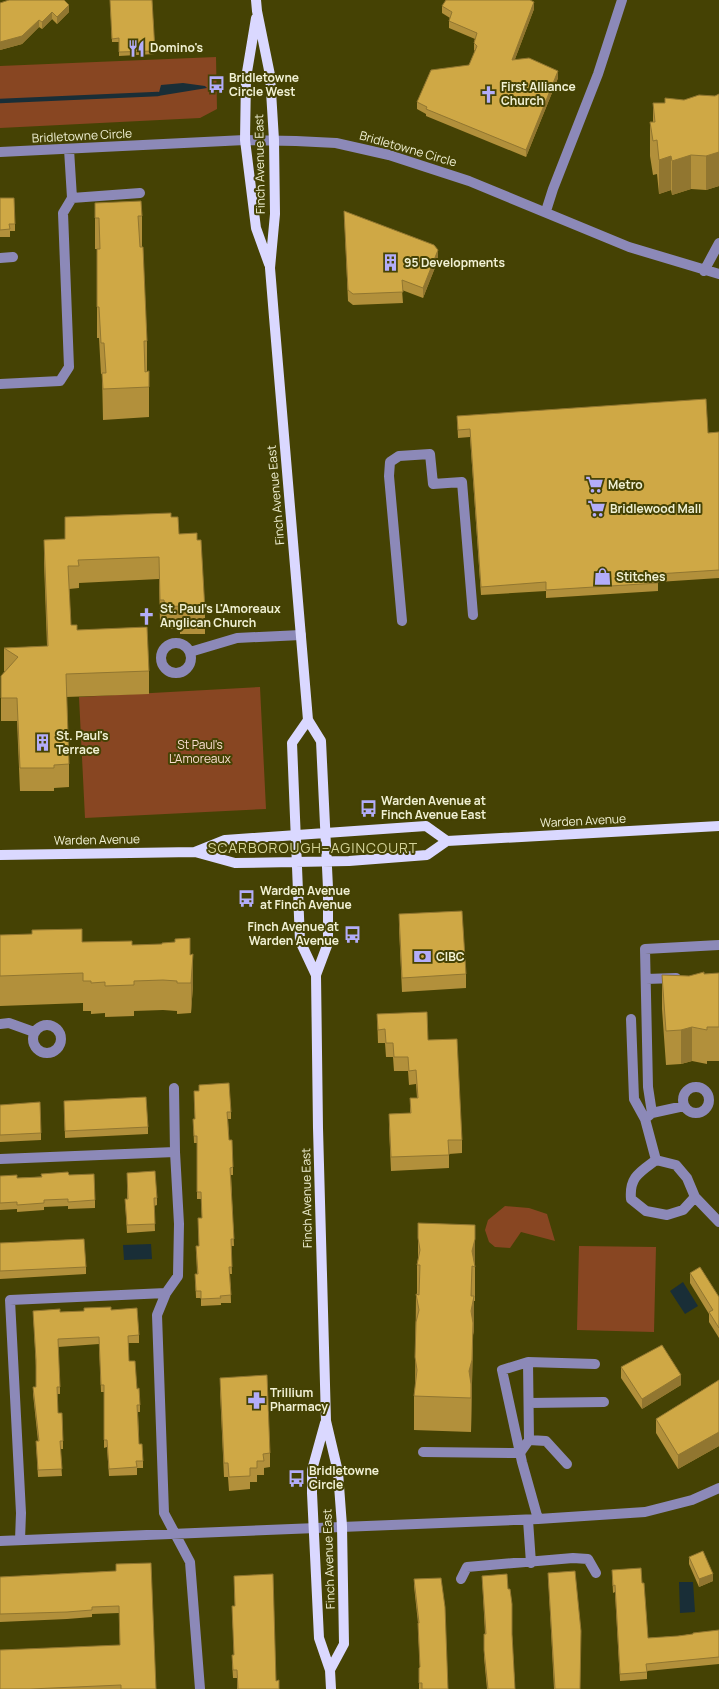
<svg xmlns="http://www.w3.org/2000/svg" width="719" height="1689" viewBox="0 0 719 1689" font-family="Manrope,sans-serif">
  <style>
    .green { fill: #884622 }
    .water { fill: #192e37 }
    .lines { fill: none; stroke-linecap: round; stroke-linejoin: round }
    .stream { stroke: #192e37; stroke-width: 4.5 }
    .minor { stroke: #8c89b8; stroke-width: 10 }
    .major { stroke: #dad8ff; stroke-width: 10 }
    .wall { fill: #b2903b }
    .shaded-wall { fill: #917630 }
    .building { fill: #cfa845; stroke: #917630 }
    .labels { text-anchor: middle; stroke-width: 4; stroke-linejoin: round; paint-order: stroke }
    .poi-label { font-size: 12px; font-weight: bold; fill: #f1f1d4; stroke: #454204; text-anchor: start }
    .street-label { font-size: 12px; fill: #f1f1d4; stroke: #454204 }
    .park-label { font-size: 12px; fill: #faddd0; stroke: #454204 }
    .quarter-label { font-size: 14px; letter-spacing: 1px; fill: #d6d59a; stroke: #454204 }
  </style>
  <rect width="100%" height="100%" fill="#454204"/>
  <path class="green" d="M216,57l1,52 -17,9 -200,10v-62z
    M260,687l6,122 -181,9 -6,-121z
    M505,1206l24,2 18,6 8,27 -34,-9 -11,16 -15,-1 -6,-5 -4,-12 3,-10z
    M579,1246l77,1 -2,85 -77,-2z"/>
  <path class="water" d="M183,83l22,3 2,2 -49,8 3,-11z
    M151,1244l1,15 -28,1 -1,-15z
    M683,1282l15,24 -13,8 -15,-23z
    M679,1582h14l2,30 -15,1z"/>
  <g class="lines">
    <path class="stream" d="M0,101l158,-7"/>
    <path class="minor" d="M0,152l245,-12 51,1 40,2 53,12 80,26 160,66 90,27
      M72,198l68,-5
      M546,211l7,-22 45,-115 24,-74
      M0,258l13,-1
      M704,271l15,-28
      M0,384l60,-3 9,-14 -6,-154 9,-15 -3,-49
      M402,621l-13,-145 1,-14 9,-6 31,-2 3,30 29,-2 11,133
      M161 658a15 15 0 1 1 30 0a15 15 0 1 1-30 0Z
      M190,652l47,-14 64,-3
      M646,979l30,-1
      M631,1019l3,80 11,20
      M0,1024l9,-1 25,9
      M33 1039a14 14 0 1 1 28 0a14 14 0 1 1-28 0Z
      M683 1100a13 13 0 1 1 26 0a13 13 0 1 1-26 0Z
      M174,1088l1,64 4,72 -1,52 -12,17 -9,22 7,198 26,49 10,127
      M652,1113l32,-7
      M0,1159l175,-7
      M656,1160l-11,-41 7,-6 -4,-26 -3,-138 74,-4
      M695,1197l-12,13 -16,5 -21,-4 -15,-12c-2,-22 9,-27 25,-39l20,5 11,13 8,19 24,25
      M529,1403l75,-1
      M529,1440l17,1 21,23
      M423,1452l97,1 9,-13 -1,-78
      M538,1519l-16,-57 -20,-92 26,-8 67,2
      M528,1520l3,43
      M20,1540l1,-27 -11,-213 156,-7
      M0,1541l538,-22 107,-7 47,-12 27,-12
      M461,1579l6,-12 106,-9 15,1 8,14"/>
    <path class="major" d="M256,0l1,11 13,64 4,65 1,74 -5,54 4,49 34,403 13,21 7,147v55l-12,32 2,153 8,293 12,51 4,54 2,118 -14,26
      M256,18l-10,60 -1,62 11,88 13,36
      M308,720l-16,23 8,198 16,34
      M195,852l30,-12 201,-14 21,15
      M0,855l195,-3 40,11 114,-2 78,-6 20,-14 272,-15
      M325,1423l-13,47v23l7,145 11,32 1,19"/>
  </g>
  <path class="wall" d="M110,0h42l3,54 -36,2v-14h-7z
    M0,3l69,9 -12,12 -5,-5 -10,10 -3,-2 -17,17 -22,6z
    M442,6l92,3 -19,50 43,19 -32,79 -100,-41v-2l-9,-5v-7l52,-37 6,-14 -1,-1v-7l1,-4 -26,-11v-7l1,-3 -8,-5z
    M719,94v92l-13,4 -15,-1 -19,6 -1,-5 -12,4 -2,-20 -4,1 -3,-19v-34h3v-19h12l19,-3 31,-4z
    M0,198l15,26v7h-5v6h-10z
    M95,203l47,13v31l5,94v30l2,16v30l-46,3 -1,-46h-1l-2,-36h-2v-89h-2z
    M344,211l94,49 -15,38 -21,-8 1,13 -50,2 -5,-4z
    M457,416l251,17 11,-1v146l-61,4v9l-112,7v-7l-65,4 -11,-158 -12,1z
    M65,517h106l8,17 18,6 8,71v23h-25v-5h-15l-1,-7 -4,1 -1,-44 -80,4v5l-10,1 2,36 6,5 72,41v23l-83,3 3,67v23l-15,1v3h-34l-3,-70h-16v-45l4,-5h-1v-23l43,-2 -3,-83v-23l21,-1z
    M399,914l67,60v14l-64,4 -3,-64z
    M0,935l82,7 50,3 58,10 3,30 -2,28 -14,1v-3l-14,-1 -29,1v5l-29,1v-4l-14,1v-3h-8v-8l-83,3z
    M719,973v88h-12v3l-15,-3 -11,3 -15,1 -4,-56v-34l27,1z
    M377,1014l51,26 34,100v13l-13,1v14l-58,3 -2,-43v-14l21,-1v-15h7l-1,-14 -7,1 -1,-14h-14l-1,-14h-7l-1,-14h-7z
    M199,1085l32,27v7h-3l1,21 4,27v8h-2l3,71h-3l1,28h-2l1,29h-10v2l-20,1v-8h-5l-1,-24h2l-1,-28h3l-1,-28h4l-1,-19h-4v-56h-3l-1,-24h2l-1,-28h5z
    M64,1101l84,26v7l-83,4z
    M0,1105l41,28v7l-41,2z
    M127,1173l30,25v7l-3,1 1,25 -28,2 -2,-34h2z
    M69,1175l26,25v8l-27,1v-3l-24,1v3l-27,2v-3l-17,1v-34l17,2z
    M475,1225v76h-1v29l-1,5 -2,97 -57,-2v-34l1,-9 1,-93 1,1v-30l1,-6v-21z
    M0,1243l86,24v7l-86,5z
    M690,1273l29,24v41l-10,-16v-8l-19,-31z
    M111,1310l28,25v8h-11l1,18 8,28 3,16v7h-2l1,32 4,17v7h-6v7l-28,1 -2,-29 -3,1v-56h-3l-2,-48 -41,3 2,40v7h-3l1,19 5,28v8h-3l2,27 -24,1 -2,-36h2l-5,-47v-7h3v-20l-3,-56 27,1z
    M621,1367l60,18 -39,24 -21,-31z
    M220,1378l50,75v14l-6,1v7h-7v7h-7v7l-21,2 -1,-14h-4l-4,-86z
    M719,1380v66l-41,23 -22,-36v-14z
    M689,1557l24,24 -14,6 -10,-23z
    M612,1570l30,13 6,55 30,-2 41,-6v34l-72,7v8l-27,2 -5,-89 -2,1z
    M116,1571l40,118h-156l120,-44 -1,-32 -27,1v3l-25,2 -67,3v-45z
    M548,1573l32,116h-26z
    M234,1576l42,105 3,8h-42v-11h-4l-1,-16v-7h2l-2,-49h3z
    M482,1576l30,59 3,54h-28l-3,-32v-23h1z
    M414,1579l34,110h-29v-21h1l-2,-38v-7l-4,-37z"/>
  <path class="shaded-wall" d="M534,2v7l-22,58v-7z
    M69,5v7l-12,12v-7z
    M52,12v7l-10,10v-7z
    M39,20v7l-17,17 -22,6v-8z
    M558,71v7l-32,79v-7z
    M719,152v34l-13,4v-34z
    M691,155v34l-19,6v-34z
    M671,156v34l-12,4v-34z
    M438,250v10l-15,38v-10z
    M193,954v31l-2,28v-30z
    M692,1027v34l-11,3v-34z
    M475,1225v49v-7l-3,-16z
    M472,1266v40l2,-10v34l-1,5 -2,97v-34l-2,-27 2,-26z
    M681,1375v10l-39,24v-10z
    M719,1432v14l-41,23v-14z
    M713,1574v7l-14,6v-8z"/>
  <path class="building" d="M9,0h55l5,5 -12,12 -5,-5 -10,10 -3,-2 -17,16 -22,6v-39z
    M110,0h42l3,51 -36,1v-14l-7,1z
    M446,0h84l4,2 -22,58 17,-2 29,13 -32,79 -100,-41 1,-2 -10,-5 14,-32 38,-5 8,-19 -3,-3 3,-10 -28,-12 3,-9 -10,-6z
    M719,94v58l-13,4 -15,-1 -19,6 -1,-5 -12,4 -2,-20 -4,1 -3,-19h5l-2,-19h12v-5l19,2 15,-5 16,1z
    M0,198h14l1,26h-6l1,5 -10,1z
    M141,201l1,15h-4l2,31h3l4,94h-3l1,31 4,-1v16l-46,2 -1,-16h4l-2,-30h-3l-2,-36h-2v-58h3l-1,-31h-4v-15z
    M344,211l90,34 4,5 -15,38 -21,-8 1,12 -50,2 -5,-4z
    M706,399l2,34 11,-1v138l-62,4 1,9 -112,7v-8l-65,5 -11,-158 -12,1 -1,-14z
    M171,513v4h7l1,17 18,-1v7h4l4,71 -25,1v-6l-15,1 -1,-7h-4l-1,-43 -81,3 1,6h-11l3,59h6v5l70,-3 2,44 -83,3 3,90 -15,1v3h-34l-3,-70h-16v-22l17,-19 -14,-9 44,-2 -4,-106 21,-1v-22z
    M462,911l4,63 -64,4 -3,-64z
    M82,929v13l50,-1v4l30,-1v-1l13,-1v-3l15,-1v17l3,-1 -2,29h-14v-2l-14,-1 -29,1v4l-29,1v-4l-14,1v-2h-8v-8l-83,3v-41l32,-1v-4z
    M704,972v2l15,-1v54h-12v3l-15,-3 -11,3 -15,1 -4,-56 27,1z
    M427,1012l1,28 29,-1 5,101h-14l1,15 -58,2 -2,-43 22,-1 -1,-15h8l-2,-28 -7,1 -1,-14h-14l-1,-14h-7l-1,-14 -7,1 -1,-16z
    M229,1083l2,29h-4l2,28h3l1,27 -3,1 4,71h-3l1,28h-3l2,28 -11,1 1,2 -20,1v-8h-5l-1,-17h3l-2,-28h3l-1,-28h4l-1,-26h-4v-56h-3l-1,-17h2l-1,-28h5v-6z
    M146,1097l2,30 -83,4 -1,-30z
    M40,1102l1,31 -41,2v-30z
    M155,1171l2,27h-3l1,26 -28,1 -2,-26h3l-1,-26z
    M68,1172l1,3 25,-1 1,26 -27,2v-3l-24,1v3l-27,2v-3l-17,1v-27l17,-1v3l25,-1 -1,-3z
    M418,1223l57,2v14l-3,12 3,16 -3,-1 -1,30h3l-3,15 2,12 -1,37 -3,11 2,13v14l-57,-2 3,-26 -2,-13 1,-35 3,-12 -3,-16 3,1 1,-30h-3l3,-15 -2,-12z
    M84,1239l2,28 -86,4v-28z
    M700,1267l19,30v31l-10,-16 4,-2 -23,-37z
    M111,1307v3l26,-2 2,27 -11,1 1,25h6l2,28 2,-1 1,17h-3l2,39h3l1,17h-7l1,6 -28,2 -2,-29h-3v-55h-3l-2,-48 -41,2 2,48h-3l1,26h4l1,28h-3l2,28 -24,1 -2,-29h3l-6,-54h3v-27l-3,-49 27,-2v3l24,-1v-3z
    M662,1345l19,30 -39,24 -21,-32z
    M267,1375l3,78 -7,1 1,7h-7v7h-7v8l-21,1 -1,-14h-4l-4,-85z
    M719,1380v52l-41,23 -22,-36z
    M703,1551l10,23 -14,5 -10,-22z
    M151,1563l5,126h-35v-4l-91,4h-30v-39l120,-5 -1,-39 -27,1v3l-25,2 -67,2v-37l116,-6v-7z
    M641,1568l1,15h2l4,55 30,-2 15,-2v-1l26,-3v27l-73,7 1,8 -27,2 -5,-89 -2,1 -1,-16z
    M575,1571l6,60 -1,58h-25l-7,-116z
    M273,1574l3,107 3,-1v9h-41l-1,-19h-4l-1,-15h2l-2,-49h3l-1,-30z
    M507,1574l1,15h2l2,15v30l3,55h-27l-4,-39v-16h2l-4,-58z
    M441,1578l4,29 3,82h-26v-6h-3v-15l1,-1 -2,-44h1l-5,-44z"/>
  <defs>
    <symbol id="restaurant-bare" viewBox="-9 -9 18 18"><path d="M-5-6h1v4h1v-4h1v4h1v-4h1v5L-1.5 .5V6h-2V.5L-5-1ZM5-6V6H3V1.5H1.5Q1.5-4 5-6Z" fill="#b3adf9" stroke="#454204" stroke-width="2.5" paint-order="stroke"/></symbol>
    <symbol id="bus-bare" viewBox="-9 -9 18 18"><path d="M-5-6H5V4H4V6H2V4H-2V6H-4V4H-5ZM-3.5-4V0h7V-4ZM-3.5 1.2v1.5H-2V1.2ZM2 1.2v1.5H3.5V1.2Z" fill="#b3adf9" stroke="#454204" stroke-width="2.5" paint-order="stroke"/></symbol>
    <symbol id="church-bare" viewBox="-9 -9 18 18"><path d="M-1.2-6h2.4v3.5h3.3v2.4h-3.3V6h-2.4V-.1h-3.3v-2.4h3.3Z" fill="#b3adf9" stroke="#454204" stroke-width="2.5" paint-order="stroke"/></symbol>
    <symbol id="building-bare" viewBox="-9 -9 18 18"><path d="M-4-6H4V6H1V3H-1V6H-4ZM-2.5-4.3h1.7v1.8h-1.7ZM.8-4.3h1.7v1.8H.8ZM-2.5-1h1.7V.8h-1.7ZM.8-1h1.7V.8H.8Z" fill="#b3adf9" stroke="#454204" stroke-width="2.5" paint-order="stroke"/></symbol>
    <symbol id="supermarket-bare" viewBox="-9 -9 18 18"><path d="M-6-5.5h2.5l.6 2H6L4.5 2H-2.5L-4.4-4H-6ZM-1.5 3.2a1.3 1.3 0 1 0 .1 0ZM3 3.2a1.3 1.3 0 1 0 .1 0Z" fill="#b3adf9" stroke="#454204" stroke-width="2.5" paint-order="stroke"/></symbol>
    <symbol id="shop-bare" viewBox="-9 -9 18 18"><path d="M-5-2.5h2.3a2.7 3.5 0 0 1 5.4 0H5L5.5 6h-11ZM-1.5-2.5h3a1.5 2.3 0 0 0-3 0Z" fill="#b3adf9" stroke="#454204" stroke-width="2.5" paint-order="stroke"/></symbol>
    <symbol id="bank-bare" viewBox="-9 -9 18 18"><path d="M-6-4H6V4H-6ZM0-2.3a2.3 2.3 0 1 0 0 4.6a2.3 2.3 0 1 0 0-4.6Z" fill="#b3adf9" stroke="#454204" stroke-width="2.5" paint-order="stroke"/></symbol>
    <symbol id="pharmacy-bare" viewBox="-9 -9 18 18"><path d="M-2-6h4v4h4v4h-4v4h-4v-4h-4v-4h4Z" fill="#b3adf9" stroke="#454204" stroke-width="2.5" paint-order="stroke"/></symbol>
  </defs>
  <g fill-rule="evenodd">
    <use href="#restaurant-bare" x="124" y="36" width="25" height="25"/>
    <use href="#bus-bare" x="204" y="72" width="25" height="25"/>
    <use href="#church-bare" x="476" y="82" width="25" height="25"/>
    <use href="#building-bare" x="378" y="250" width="25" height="25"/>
    <use href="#supermarket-bare" x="582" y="472" width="25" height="25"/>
    <use href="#supermarket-bare" x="584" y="496" width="25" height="25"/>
    <use href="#shop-bare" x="590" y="564" width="25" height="25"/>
    <use href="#church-bare" x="134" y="604" width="25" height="25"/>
    <use href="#building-bare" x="30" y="730" width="25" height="25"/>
    <use href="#bus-bare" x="356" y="796" width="25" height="25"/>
    <use href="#bus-bare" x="234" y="886" width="25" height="25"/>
    <use href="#bus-bare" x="340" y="922" width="25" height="25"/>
    <use href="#bank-bare" x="410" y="944" width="25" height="25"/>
    <use href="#pharmacy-bare" x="244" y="1388" width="25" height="25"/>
    <use href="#bus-bare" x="284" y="1466" width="25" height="25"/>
  </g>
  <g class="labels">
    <g class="poi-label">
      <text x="150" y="52">Domino's</text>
      <text x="229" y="82">Bridletowne<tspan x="229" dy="14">Circle West</tspan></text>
      <text x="501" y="91">First Alliance<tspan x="501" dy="14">Church</tspan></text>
      <text x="404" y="267">95 Developments</text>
      <text x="608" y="489">Metro</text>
      <text x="610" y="513">Bridlewood Mall</text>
      <text x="616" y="581">Stitches</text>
      <text x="160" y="613">St. Paul's L'Amoreaux<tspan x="160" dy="14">Anglican Church</tspan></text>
      <text x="56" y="740">St. Paul's<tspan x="56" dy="14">Terrace</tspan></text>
      <text x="381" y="805">Warden Avenue at<tspan x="381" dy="14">Finch Avenue East</tspan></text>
      <text x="260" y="895">Warden Avenue<tspan x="260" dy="14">at Finch Avenue</tspan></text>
      <text x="339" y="931" text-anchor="end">Finch Avenue at<tspan x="339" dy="14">Warden Avenue</tspan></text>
      <text x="436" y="961">CIBC</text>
      <text x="270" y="1397">Trillium<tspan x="270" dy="14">Pharmacy</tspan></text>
      <text x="309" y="1475">Bridletowne<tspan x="309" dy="14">Circle</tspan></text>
    </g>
    <g class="street-label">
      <text transform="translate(82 136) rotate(-3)" y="4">Bridletowne Circle</text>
      <text transform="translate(408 149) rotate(16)" y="4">Bridletowne Circle</text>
      <text transform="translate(260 164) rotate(-91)" y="4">Finch Avenue East</text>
      <text transform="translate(276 495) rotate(-95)" y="4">Finch Avenue East</text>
      <text transform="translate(583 821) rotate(-3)" y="4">Warden Avenue</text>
      <text transform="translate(97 840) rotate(-1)" y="4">Warden Avenue</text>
      <text transform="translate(307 1198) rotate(-91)" y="4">Finch Avenue East</text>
      <text transform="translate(329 1559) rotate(-92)" y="4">Finch Avenue East</text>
    </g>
    <g class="park-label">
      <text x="200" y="749">St Paul's<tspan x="200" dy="14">L'Amoreaux</tspan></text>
    </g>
    <g class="quarter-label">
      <text x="313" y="853">SCARBOROUGH–AGINCOURT</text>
    </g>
  </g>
</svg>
